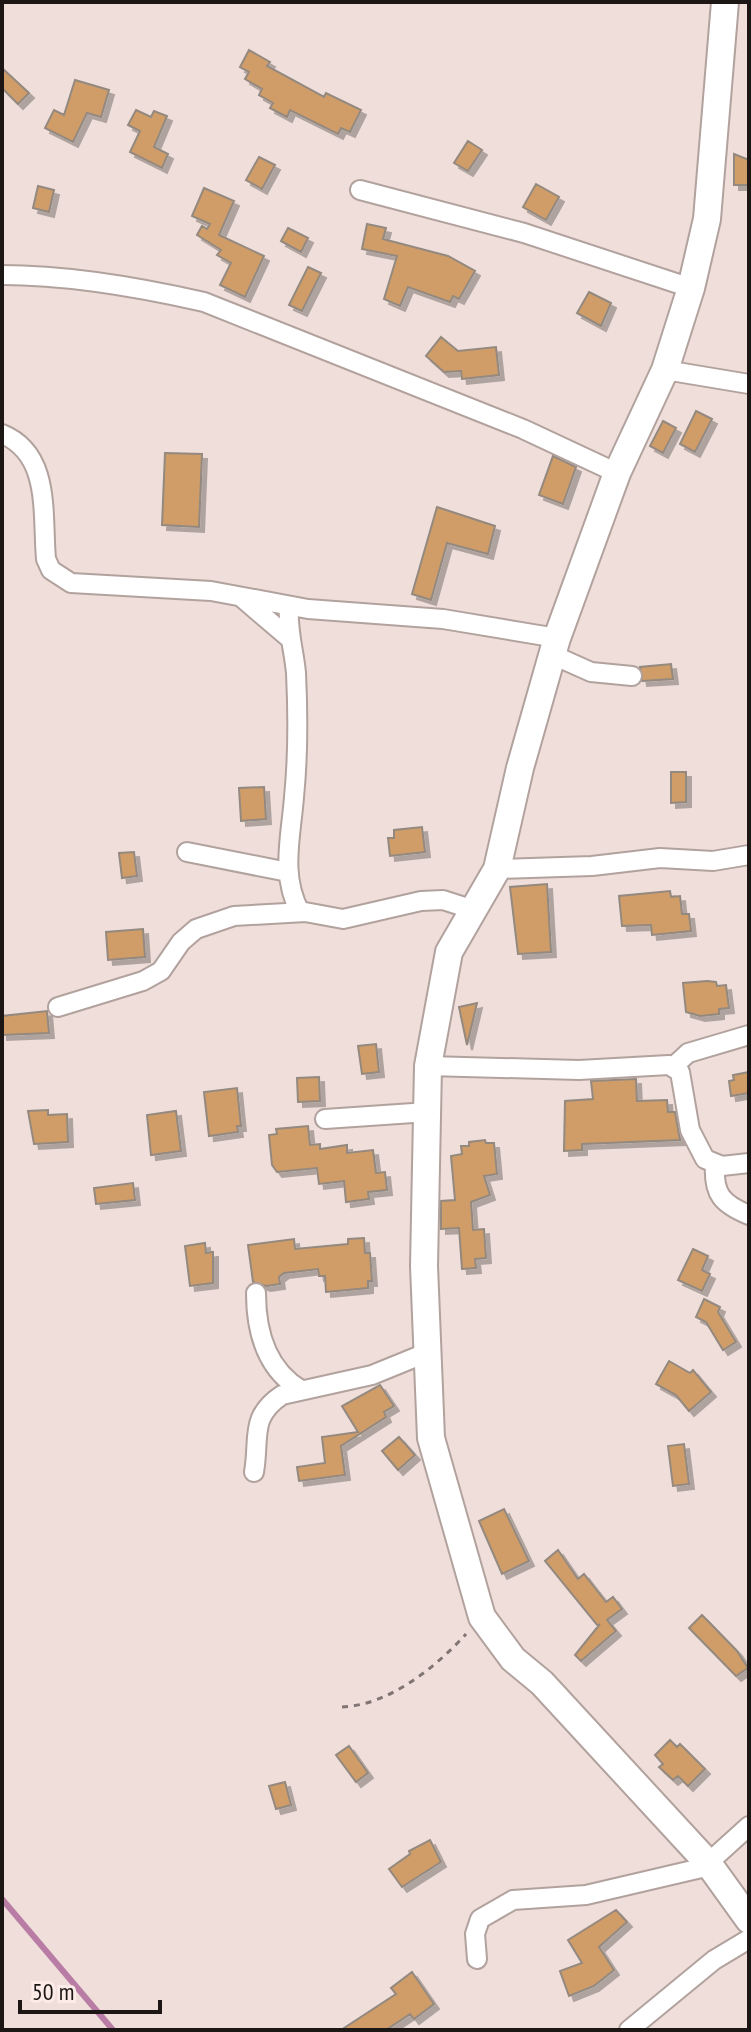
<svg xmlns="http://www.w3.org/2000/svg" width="751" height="2032" viewBox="0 0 751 2032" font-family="'PT Sans Narrow',sans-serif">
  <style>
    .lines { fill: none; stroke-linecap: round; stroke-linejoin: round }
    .stream { stroke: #b97da5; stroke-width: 6 }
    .building { fill: #d09d69; stroke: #94897f; stroke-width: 2; filter: url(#shadow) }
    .street-casing { stroke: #b2a29e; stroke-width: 22 }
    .secondary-casing { stroke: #b2a29e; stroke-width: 30 }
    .path { stroke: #807572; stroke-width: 3; stroke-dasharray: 6 6; stroke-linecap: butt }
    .street { stroke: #fff; stroke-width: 18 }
    .secondary { stroke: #fff; stroke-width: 26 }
  </style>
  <defs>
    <filter id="shadow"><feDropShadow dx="5" dy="5" stdDeviation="0" flood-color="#0004"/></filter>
  </defs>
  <rect width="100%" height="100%" fill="#efdeda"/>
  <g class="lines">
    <path class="stream" d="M2,1899l111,131"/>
  </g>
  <path class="building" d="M249,50l21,12 -3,4 57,31 2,-4 35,17 -11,22 -9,-4 -3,6 -48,-24 -3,7 -17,-9 3,-5 -14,-8 3,-6 -17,-10 4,-7 -9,-5z
    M2,68l27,25 -11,11 -16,-16z
    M75,80l34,10 -8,27 -14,-4 -14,29 -28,-14 9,-18 10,5z
    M136,110l15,7 3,-6 13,5 -13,31 14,7 -6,14 -32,-16 10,-21 -12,-6z
    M468,141l14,9 -14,21 -14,-8z
    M734,154l15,6v25h-15z
    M259,157l16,8 -13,24 -16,-9z
    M536,184l23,13 -13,23 -23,-13z
    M38,186l16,4 -5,22 -16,-4z
    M204,188l30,13 -15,34 45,21 -19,41 -25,-12 11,-22 -14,-8 4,-5 -24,-15 5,-9 5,3 3,-5 -18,-8z
    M367,224l19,4 -3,11 65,17 27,15 -16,28 -6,-3 -3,6 -42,-15 -8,19 -16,-7 13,-43 -35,-7z
    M288,228l20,10 -7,14 -20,-11z
    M308,267l13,6 -19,38 -13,-6z
    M589,292l22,11 -10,23 -24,-13z
    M441,337l17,14 38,-4 3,28 -37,4 -1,-8 -17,1 -18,-16z
    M696,411l16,8 -17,33 -15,-8z
    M663,421l13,7 -13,25 -13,-7z
    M165,453l37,1 -3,73 -37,-2z
    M553,456l23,11 -13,37 -24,-9z
    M437,507l58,19 -7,28 -41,-11 -16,57 -19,-6z
    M671,664l2,15 -31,2 -2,-14z
    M671,772h15v30l-15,1z
    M264,787l2,32 -25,2 -2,-33z
    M422,827l3,25 -35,4 -2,-18h6v-8z
    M134,852l3,24 -15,2 -3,-25z
    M547,884l4,68 -33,2 -8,-67z
    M670,891l1,6 9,-1 2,18h7l2,17 -39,4 -1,-10 -29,1 -3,-30z
    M143,929l2,28 -37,3 -2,-28z
    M707,981l9,1 1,4 9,-1 3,23 -10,1v5l-19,2 -14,-4 -3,-29z
    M477,1003l-10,42 -8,-38z
    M47,1011l2,22 -47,2v-19z
    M376,1044l3,28 -17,2 -4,-28z
    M749,1072v21l-18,3 -2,-15 5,-1 -1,-5z
    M319,1077l1,24 -22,1 -1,-24z
    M636,1079l1,22 30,-1 1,12h7l5,28 -98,4v6l-18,1 1,-50 28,-2 -2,-18z
    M237,1088l4,38h-4l1,6 -29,4 -5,-44z
    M48,1110v5l19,-1 1,28 -34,2 -6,-33z
    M176,1111l5,40 -30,4 -4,-40z
    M308,1126l2,19 10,-1v5l27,-4v8l26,-3 3,23 9,-1 2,18 -19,2 1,7 -23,3 -2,-21 -25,3 -2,-16 -40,4 -5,-7 -3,-30 8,-1 -1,-5z
    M485,1140l1,3h8l3,31 -13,2 6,19 -19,7 2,28 11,-1 2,29 -11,1 1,9 -14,1 -3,-41 -18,1v-28l14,-1 -4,-44 11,-2 -1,-8h8v-4z
    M133,1183l2,17 -39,4 -2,-16z
    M364,1238l1,15h5l2,28h-4v7l-42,4 -1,-16h-6l-1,-7 -34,4 -5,4 1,7 -14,2 -13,-4 -5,-37 46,-6 1,10 53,-5v-5z
    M205,1243l1,10 7,-1v31l-23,3 -5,-40z
    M693,1249l15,7 -6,14 8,4 -8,17 -24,-11z
    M704,1299l16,8 -2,5 18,30 -13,8 -17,-28 -10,-5z
    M669,1361l21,12 3,-3 18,22 -22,19 -13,-16 -20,-11z
    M380,1385l14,21 -10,6 2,5 -45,29 4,29 -46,6 -2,-14 28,-4 -3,-26 36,-5 -16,-26z
    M399,1437l16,18 -17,15 -16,-19z
    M684,1444l5,40 -16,2 -5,-40z
    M504,1509l25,52 -27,13 -23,-53z
    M558,1550l20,29 6,-5 22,28 7,-5 9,12 -15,11 9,11 -35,30 -6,-6 25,-31 -2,2 -53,-65z
    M702,1615l35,36 11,17 -12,8 -47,-48z
    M670,1740l7,7 3,-3 25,25 -17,17 -10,-10 -5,4 -14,-13 4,-3 -8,-9z
    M349,1746l19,27 -12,9 -20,-27z
    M285,1782l6,23 -15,4 -7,-23z
    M430,1840l11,22 -39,25 -13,-18 21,-15 -1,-3z
    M616,1910l11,12 -28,25 15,23 -20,16 -25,10 -9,-25 22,-8 -14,-23z
    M412,1972l22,32 -20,15 -4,-5 -24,16h-45l55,-36 -5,-6z"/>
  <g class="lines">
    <defs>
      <path id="street" d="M360,190l164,43 167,55
        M2,275c68,0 136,12 202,27l319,127 94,44
        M665,370l84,14
        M2,434c49,20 40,79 44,125l5,11 20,13 140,8 97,18 135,10 114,19
        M241,597l48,41
        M289,606c-2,24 5,44 7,67 2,41 2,84 -2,124 -3,40 -14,78 6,115
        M553,655l38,17 41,4
        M187,852l101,20
        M497,869l95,-3 68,-8 53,3 36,-6
        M58,1007l85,-26 18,-10 20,-29 15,-13 38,-13 71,-4 38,7 78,-18 22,-1 31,10
        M428,1066l151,4 90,-5 11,7 10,58 15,29 17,7 27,-3
        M673,1067l15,-14 61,-18
        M325,1119l103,-7
        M715,1164c-2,30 7,40 34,51
        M256,1293c0,38 10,76 45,97
        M254,1472c6,-34 -5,-55 28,-77l90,-20 54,-22
        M708,1863l41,-37
        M477,1959l-2,-25 5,-15 33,-19 73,-5 124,-29
        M629,2030l85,-70 35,-21"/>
      <path id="secondary" d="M725,2l-18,217 -16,69 -26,82 -48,103 -60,165 -37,130 -23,101 -48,83 -21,114 -4,200 7,172 51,179 31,42 29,24 166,180 41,57"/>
    </defs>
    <use href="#street" class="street-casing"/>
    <use href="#secondary" class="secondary-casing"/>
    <path class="path" d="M342,1707c47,-2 93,-39 124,-73"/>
    <use href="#street" class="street"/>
    <use href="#secondary" class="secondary"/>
  </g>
  <rect width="751" height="2032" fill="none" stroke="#1c1615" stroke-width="8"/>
  <path d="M20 2000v12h140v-12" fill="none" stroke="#1c1615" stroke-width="4"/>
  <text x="32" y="2000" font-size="24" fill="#1c1615" stroke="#fcece7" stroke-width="6" paint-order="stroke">50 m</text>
</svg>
